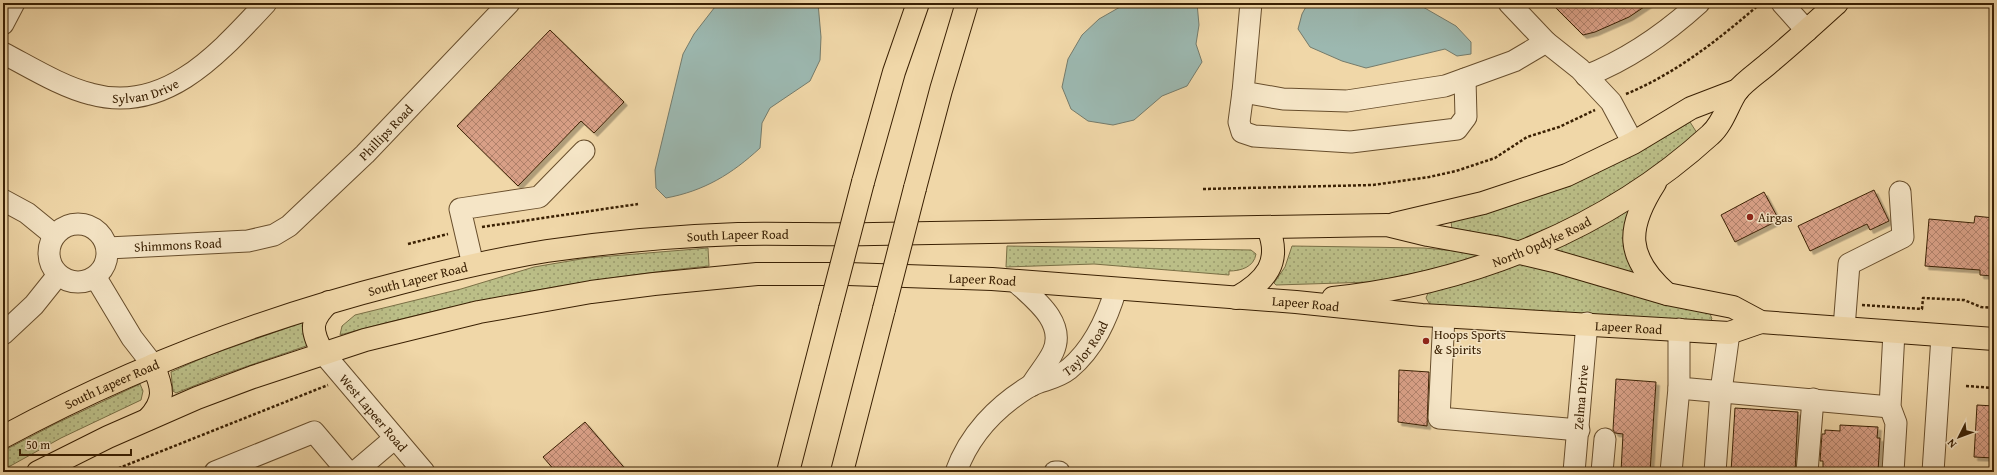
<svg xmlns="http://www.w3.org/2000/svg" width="1997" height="475" viewBox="0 0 1997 475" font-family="'Gentium Book Plus',serif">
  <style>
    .grass { fill: url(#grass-dots); stroke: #7a6f45 }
    .water { fill: #9cb8b0; stroke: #757b6b }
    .building { fill: url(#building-cross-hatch); stroke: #3a2003; filter: url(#shadow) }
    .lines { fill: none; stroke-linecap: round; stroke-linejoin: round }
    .minor-casing { stroke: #684e2c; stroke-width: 23 }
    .major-casing { stroke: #3a2003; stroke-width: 24 }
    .highway-casing { stroke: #3a2003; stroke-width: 24 }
    .path { stroke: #3a2003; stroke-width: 2.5; stroke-dasharray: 3 2; stroke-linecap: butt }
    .minor { stroke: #f5e5c6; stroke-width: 21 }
    .major { stroke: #f0d7a8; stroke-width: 22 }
    .highway { stroke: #f0d7a8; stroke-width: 22 }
    .highway-bridge-casing { stroke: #3a2003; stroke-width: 24; stroke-linecap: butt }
    .highway-bridge { stroke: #f0d7a8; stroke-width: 22 }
    .poi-dot { fill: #8f2418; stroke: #f5e5c6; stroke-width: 1.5 }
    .labels { text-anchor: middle; stroke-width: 3; stroke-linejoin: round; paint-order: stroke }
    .street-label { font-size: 13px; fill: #3a2003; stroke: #f5e5c6 }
    .poi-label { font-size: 13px; fill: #3a2003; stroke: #f5e5c6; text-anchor: start }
  </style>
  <defs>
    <pattern id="grass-dots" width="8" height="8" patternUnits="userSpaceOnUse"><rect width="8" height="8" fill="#bbbe87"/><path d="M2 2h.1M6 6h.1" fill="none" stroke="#999a6c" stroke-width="1.8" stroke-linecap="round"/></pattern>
    <pattern id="building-cross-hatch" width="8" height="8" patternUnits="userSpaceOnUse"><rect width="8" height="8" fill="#d9a087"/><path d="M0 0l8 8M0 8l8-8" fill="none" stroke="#b1826c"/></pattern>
    <filter id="shadow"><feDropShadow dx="3.5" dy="3.5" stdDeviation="0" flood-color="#0004"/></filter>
  </defs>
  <rect width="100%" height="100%" fill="#f0d7a8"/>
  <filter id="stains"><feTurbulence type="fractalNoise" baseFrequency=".005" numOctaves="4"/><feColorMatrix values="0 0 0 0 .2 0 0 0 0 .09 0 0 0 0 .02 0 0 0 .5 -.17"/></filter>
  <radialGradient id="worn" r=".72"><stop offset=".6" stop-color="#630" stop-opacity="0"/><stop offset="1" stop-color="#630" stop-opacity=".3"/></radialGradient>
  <path class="grass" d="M1690,122l7,11c-22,18 -44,37 -69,53 -34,21 -70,38 -106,56l-19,-5 -51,-7 -1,-9c87,-21 162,-51 239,-99z
    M1633,205l5,70 -86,-24v-2z
    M1007,246l244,4 5,4c-2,13 -15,17 -27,17v4l-135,-11 -88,3z
    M1292,246l132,2 53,5 2,3 -6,5 -101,21 -96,3 -2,-2 11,-16z
    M708,248l1,18c-127,13 -246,35 -369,69l2,-9 13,-11 106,-26 73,-22 53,-9z
    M1524,262l185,49 3,8 -4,4 -274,-16 -5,-4 -3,-5 2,-5 6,-3 49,-13z
    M304,322l5,23 -90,31 -43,17 -3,-2 -2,-19 36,-16z
    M140,384l3,7 -2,9 -80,38 -58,32v-19l54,-28z"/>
  <path class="water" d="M718,3h100l3,34 -1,23 -10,21 -40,27 -8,15 -2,25c-28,26 -56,43 -94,50l-10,-10 -1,-18 28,-116 11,-20z
    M1127,3l23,2 2,-2h45l2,22 -3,19 6,18 -15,24 -25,10 -28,24 -21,5 -25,-4 -17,-12 -9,-22 6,-28 14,-24 17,-16z
    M1308,3h108l40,23 15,16v12l-14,2 -12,-7 -79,19 -24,-7 -32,-14 -12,-18 4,-15z"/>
  <path class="building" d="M1551,3h99l-21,14 -34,15 -12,3z
    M550,30l74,72 -30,31 -13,-12 -63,65 -61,-60z
    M1874,190l15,31 -19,9 -3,-6 -57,27 -12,-25z
    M1764,192l15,28 -44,22 -14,-27z
    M1975,216l19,2 -1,58 -13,-1v-5l-55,-4 4,-47 45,4z
    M1399,370l30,2 -2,54 -29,-4z
    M1616,379l40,3 -6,90h-29l2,-38 -8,-1 -2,-3z
    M1977,405l17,1v52l-20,-1z
    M1735,408l63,4 -3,60h-64z
    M585,422l43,50h-72l-13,-15z
    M1840,425l38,2 -1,11h3l-2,34 -55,-1v-10h-3l2,-27h3v-4l15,1z"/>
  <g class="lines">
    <defs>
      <g id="minor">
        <path d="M1251,3l-8,89 40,7 64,2 98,-15 69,-25 32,-19 34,27 31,33 22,41"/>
        <path d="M1509,3l37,39"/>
        <path d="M1782,3l25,28"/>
        <path d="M3,24l11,-21"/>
        <path id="s1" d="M3,53c27,14 59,34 88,41 75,21 129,-42 175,-91"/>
        <path d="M1586,76c41,-16 80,-43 113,-73"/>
        <path d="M1243,92l-4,30 3,10 12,4 97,6 106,-13 9,-12 -1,-38"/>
        <path d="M3,200l24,13 27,22"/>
        <circle cx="78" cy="253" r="29"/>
        <path id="s2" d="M108,248l140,-7 26,-6 15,-9 76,-72 144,-151"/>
        <path d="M473,265l-13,-56 79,-12 45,-46"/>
        <path d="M96,278l36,60 21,27"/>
        <path d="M1015,281c18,17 52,41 38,71 -5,11 -15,22 -22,34"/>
        <path d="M1444,316l-5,102 140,12"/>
        <path d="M1844,328l5,-64 54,-27 -3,-45"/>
        <path d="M1679,329v59l211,19"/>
        <path d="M3,334l31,-29 24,-30"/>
        <path id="s3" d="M323,353l101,119"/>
        <path d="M215,472l99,-40 34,40"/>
        <path d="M355,472l40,-34"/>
        <path id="s4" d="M956,472c13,-37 41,-66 74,-86 13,-7 25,-6 39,-17 25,-21 38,-50 47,-80"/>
        <path d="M1055,472h4"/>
        <path id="s5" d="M1574,472l13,-149"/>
        <path d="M1602,472l3,-33"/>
        <path d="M1671,472l8,-84"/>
        <path d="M1715,472l6,-81 8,-58"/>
        <path d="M1807,472l6,-73"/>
        <path d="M1893,472l3,-49 -6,-16 4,-75"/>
        <path d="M1933,472l9,-136"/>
      </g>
      <g id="major">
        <path d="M1655,183c-29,45 -30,74 12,111"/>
        <path d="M1394,224l89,-21 84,-28 66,-32 58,-35 47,-18"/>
        <path d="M1236,298c30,-17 46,-36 32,-70"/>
        <path id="s6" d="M1333,298c139,-15 274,-69 377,-163 13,-11 18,-31 27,-44 8,-10 22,-19 32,-28 23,-19 46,-40 68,-60"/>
        <path d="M323,353c-13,-23 -13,-33 6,-51"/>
        <path d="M148,419c18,-19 15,-31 5,-54"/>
        <path id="s7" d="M3,437c126,-68 259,-119 397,-154 49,-13 97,-24 147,-32 63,-9 127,-15 191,-17 45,-1 91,1 136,0 171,-4 342,-6 513,-9l41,10 67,12 59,14 113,33 66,13 28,15 233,17"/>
        <path id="s8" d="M38,472l70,-35 89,-39 56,-21 112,-37 114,-28 112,-20 63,-8 103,-10h91l144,5 304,23 126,13 307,18 32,-11"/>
      </g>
      <path id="highway" d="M863,182l31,-110 24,-69
        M915,188l26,-98 26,-87
        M788,472l42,-163
        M842,472l42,-163"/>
    </defs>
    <use href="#minor" class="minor-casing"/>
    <use href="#major" class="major-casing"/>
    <use href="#highway" class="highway-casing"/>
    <path class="path" d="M1626,94c51,-21 93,-55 135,-91
      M1203,189l170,-4 56,-8 27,-6 39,-13 32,-21 32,-10 36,-17
      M482,227l156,-23
      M408,244l40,-10
      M1862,305l60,4 1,-11 41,2 17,7 13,1
      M1966,386l28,2
      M109,472l219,-87"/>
    <use href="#minor" class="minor"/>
    <use href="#major" class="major"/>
    <use href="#highway" class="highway"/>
    <defs>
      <path id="highway-bridge" d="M830,309l33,-127
        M884,309l31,-121"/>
    </defs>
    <use href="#highway-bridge" class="highway-bridge-casing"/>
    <use href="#highway-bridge" class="highway-bridge"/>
  </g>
  <g class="poi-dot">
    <circle cx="1750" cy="217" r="4"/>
    <circle cx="1426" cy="341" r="4"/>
  </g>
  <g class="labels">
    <g class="street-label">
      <text dy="5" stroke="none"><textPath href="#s1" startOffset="153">Sylvan Drive</textPath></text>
      <text dy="5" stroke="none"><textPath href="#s2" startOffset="319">Phillips Road</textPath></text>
      <text dy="5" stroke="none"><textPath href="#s7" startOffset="769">South Lapeer Road</textPath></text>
      <text dy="5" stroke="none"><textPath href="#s6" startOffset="217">North Opdyke Road</textPath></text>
      <text dy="5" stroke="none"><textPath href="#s2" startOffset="70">Shimmons Road</textPath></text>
      <text dy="5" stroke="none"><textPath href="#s7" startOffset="445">South Lapeer Road</textPath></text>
      <text dy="5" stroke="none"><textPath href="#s8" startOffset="977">Lapeer Road</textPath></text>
      <text dy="5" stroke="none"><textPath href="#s8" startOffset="1301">Lapeer Road</textPath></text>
      <text dy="5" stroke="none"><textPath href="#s8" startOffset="1625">Lapeer Road</textPath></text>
      <text dy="5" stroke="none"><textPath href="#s4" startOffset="185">Taylor Road</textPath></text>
      <text dy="5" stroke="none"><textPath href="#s7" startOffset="121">South Lapeer Road</textPath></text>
      <text dy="5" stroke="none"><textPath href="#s5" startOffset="75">Zelma Drive</textPath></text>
      <text dy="5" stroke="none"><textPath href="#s3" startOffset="78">West Lapeer Road</textPath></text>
    </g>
    <g class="poi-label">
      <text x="1758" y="222">Airgas</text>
      <text x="1434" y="339">Hoops Sports<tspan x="1434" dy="15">&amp; Spirits</tspan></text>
    </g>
  </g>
  <rect width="1997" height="475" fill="none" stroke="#f0d7a8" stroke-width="16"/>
  <rect x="4" y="4" width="1989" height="467" fill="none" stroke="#3a2003" stroke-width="2"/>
  <rect x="8" y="8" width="1981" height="459" fill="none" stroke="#3a2003"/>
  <g transform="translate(1959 437) rotate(228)" stroke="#f5e5c6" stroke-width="3" paint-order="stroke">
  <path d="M0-3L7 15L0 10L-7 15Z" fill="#3a2003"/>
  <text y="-6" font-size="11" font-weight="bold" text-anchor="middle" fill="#3a2003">N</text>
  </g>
  <path d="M20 449v6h111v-6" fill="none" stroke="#3a2003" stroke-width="2"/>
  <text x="26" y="449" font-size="12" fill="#3a2003" stroke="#f5e5c6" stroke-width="3" paint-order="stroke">50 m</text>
  <rect width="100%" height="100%" filter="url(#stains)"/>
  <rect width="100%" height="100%" fill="url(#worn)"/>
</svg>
